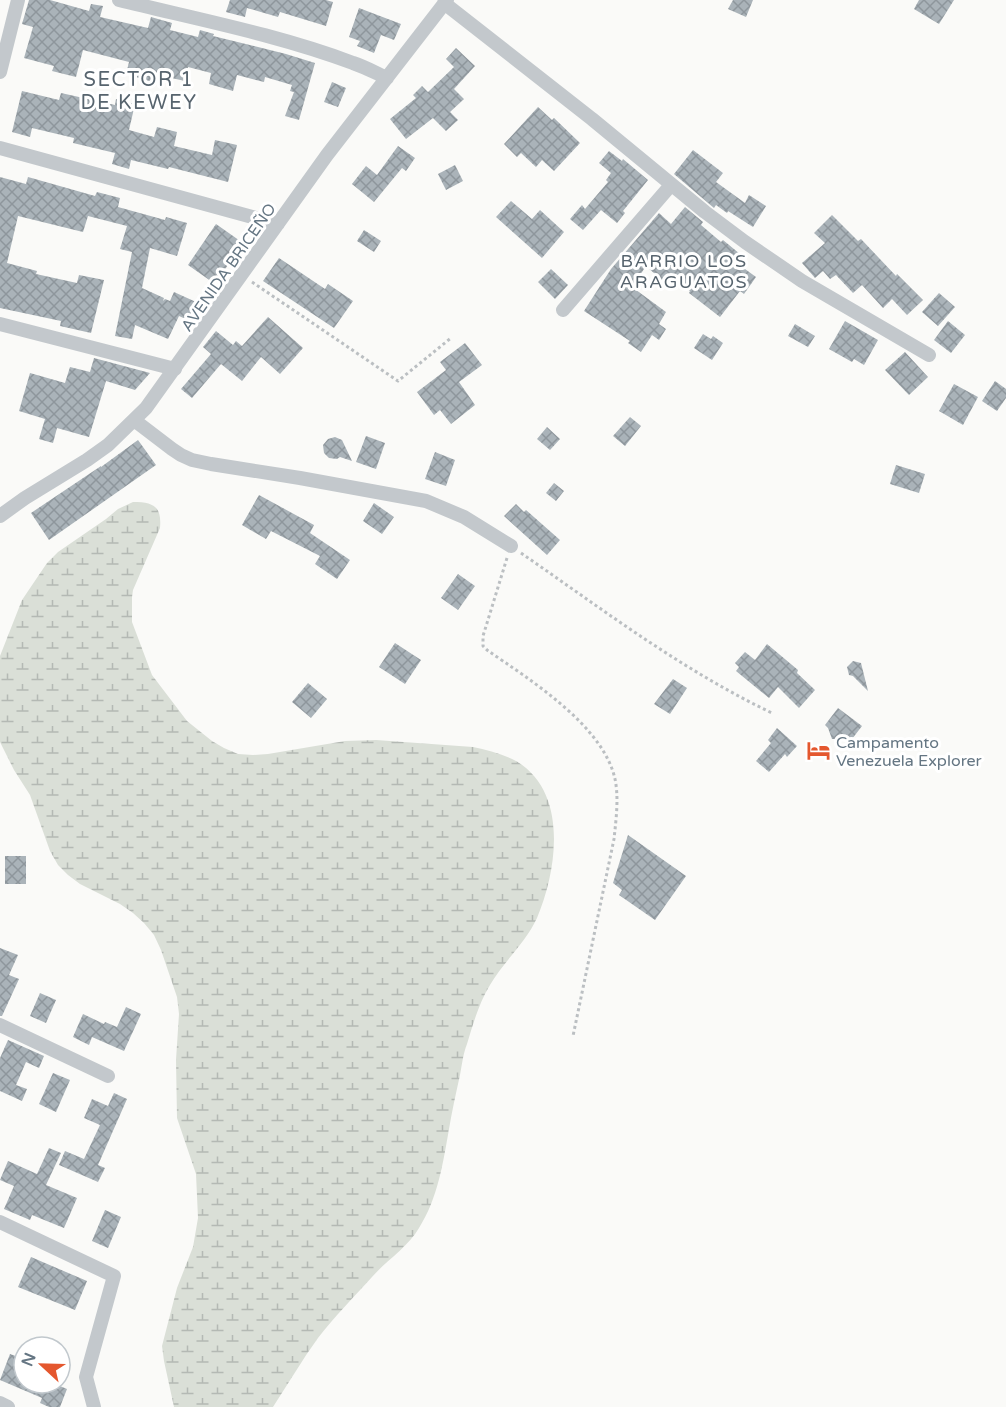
<svg xmlns="http://www.w3.org/2000/svg" width="1006" height="1407" viewBox="0 0 1006 1407" font-family="'Varela Round',sans-serif">
  <style>
    .wetland { fill: url(#wetland-marsh) }
    .building { fill: url(#building-cross-hatch) }
    .lines { fill: none; stroke-linecap: round; stroke-linejoin: round }
    .path { stroke: #bbbfc2; stroke-width: 3; stroke-dasharray: 3 3; stroke-linecap: butt }
    .minor { stroke: #c3c8cc; stroke-width: 14 }
    .labels { text-anchor: middle; stroke-width: 6; stroke-linejoin: round; paint-order: stroke }
    .street-label { font-size: 16px; fill: #657683; stroke: #fff }
    .poi-label { font-size: 16px; fill: #657683; stroke: #fff; text-anchor: start }
    .neighbourhood-label { font-size: 18px; letter-spacing: 1.5px; fill: #57646e; stroke: #fff }
    .quarter-label { font-size: 20px; letter-spacing: 1.5px; fill: #57646e; stroke: #fff }
  </style>
  <defs>
    <pattern id="wetland-marsh" width="20" height="14" patternUnits="userSpaceOnUse" patternTransform="scale(1.5)"><rect width="20" height="14" fill="#dadfd7"/><path d="M1 5h8M5 5V1M11 12h8M15 12V8" fill="none" stroke="#b4b9b4"/></pattern>
    <pattern id="building-cross-hatch" width="8" height="8" patternUnits="userSpaceOnUse" patternTransform="scale(1.5)"><rect width="8" height="8" fill="#aab3b9"/><path d="M0 0l8 8M0 8l8-8" fill="none" stroke="#8e969c"/></pattern>
  </defs>
  <rect width="100%" height="100%" fill="#fafaf8"/>
  <path class="wetland" d="M133,502c20,0 29,4 27,26l-27,62 -1,7v25l20,53 35,46 25,20 12,7 14,6 15,1 15,-1 77,-13 31,-1 97,7c14,3 30,7 43,14 53,31 41,110 21,157 -12,26 -34,44 -47,67 -11,18 -17,39 -23,59 -4,10 -5,21 -7,31 -4,18 -8,36 -11,54 -6,34 -11,69 -30,99 -11,19 -32,32 -47,49 -18,20 -38,40 -54,61 -16,22 -30,46 -45,69h-99l-10,-46 -2,-15 15,-58 16,-41 5,-29 -2,-44 -19,-56 -1,-58 3,-46 -2,-17 -16,-47 -7,-15 -10,-12 -11,-10 -13,-9 -40,-20 -12,-9 -10,-10 -8,-14 -20,-56 -16,-25 -14,-28v-86l22,-56 25,-37 11,-11 48,-33 12,-10z"/>
  <path class="building" d="M29,0h21l39,11 2,-7 12,2 -3,11 48,11 3,-11 21,6 -2,7 28,7 2,-7 14,4 -1,2 73,18 29,9 -16,57 -14,-4 9,-24 -4,-1 2,-6 -27,-8 -1,5 -27,-7 -4,16 -24,-7 2,-11 -23,-6 -3,14 -27,-6 -2,8 -30,-9 3,-12 -46,-12 -7,27 -24,-6 2,-5 -30,-8 9,-31 -11,-3z
    M230,0h96l7,2 -7,24 -46,-14 -2,5 -31,-9 -2,9 -19,-5z
    M733,0h20l-7,17 -18,-8z
    M919,0h35l-15,24 -25,-15z
    M359,8l42,16 -7,16 -13,-5 -7,18 -17,-7 3,-5 -11,-4z
    M456,48l19,18 -21,23 10,10 -14,13 8,8 -12,11 -13,-13 -27,21 -16,-20 26,-21 -3,-3 9,-9 6,6 26,-25 -8,-8z
    M332,82l14,6 -8,19 -14,-5z
    M22,91l37,9 2,-7 54,12 1,-6 19,5 -6,26 25,7 3,-10 20,5 -3,14 38,9 3,-15 22,5 -9,37 -59,-15 -1,2 -37,-9 -2,9 -17,-5 3,-11 -42,-10 1,-5 -42,-10 -2,9 -18,-5z
    M538,107l14,13 2,-2 26,25 -26,28 -12,-11 -6,7 -15,-14 -4,4 -13,-13z
    M398,146l17,12 -9,13 -4,-3 -28,34 -22,-18 14,-18 11,9z
    M693,150l30,23 -7,9 29,21 4,-8 17,11 -13,21 -25,-16 -1,2 -11,-8 -2,3 -40,-34z
    M609,151l13,10 1,-2 25,21 -25,31 2,2 -8,10 -16,-13 -18,20 -13,-11 12,-14 3,4 23,-27 -2,-2 5,-7 -12,-10z
    M455,165l8,16 -17,9 -8,-16z
    M0,177l26,7 2,-7 67,19 2,-4 23,6 -2,9 47,13 1,-3 21,6 -10,33 -27,-8 -8,40 22,10 -1,3 2,-2 5,2 4,-9 22,10 -8,18 -9,-4 -11,23 -33,-14 -3,14 -17,-3 17,-84 -12,-3 7,-23 -39,-10 -5,16 -65,-16 -11,47 30,8 -1,3 41,9 2,-8 25,5 -13,53 -31,-7 1,-5 -61,-13z
    M511,201l21,18 8,-9 24,22 -22,26 -46,-41z
    M685,207l18,15 -2,3 20,17 2,-2 17,14 -6,7 22,16 -12,17 -4,-3 -20,26 -31,-24 1,-2 -20,-15 -6,6 -18,-16 -14,21 34,25 -7,12 7,5 -7,11 -7,-5 -11,17 -13,-9 2,-2 -46,-30 27,-42 48,-56 12,11z
    M832,215l26,26 3,-2 35,37 1,-2 26,26 -16,15 -15,-16 -9,9 -21,-23 -9,8 -17,-18 -6,4 -7,-8 -8,7 -13,-15 23,-20 -11,-10z
    M216,224l27,19 -28,41 -27,-19z
    M364,230l17,11 -7,11 -17,-11z
    M279,258l46,31 3,-5 25,17 -19,27 -71,-47z
    M551,269l17,16 -13,14 -17,-17z
    M939,293l16,14 -17,19 -16,-14z
    M268,317l35,31 -23,26 -19,-17 -19,24 -21,-17 -29,34 -11,-9 30,-35 -8,-7 13,-16 17,14 3,-4 6,5z
    M845,321l33,19 -14,25 -10,-6 -2,3 -23,-13z
    M948,321l17,14 -14,18 -17,-13z
    M795,324l20,12 -7,11 -20,-11z
    M703,334l8,5 2,-3 10,7 -11,17 -18,-12z
    M465,343l17,22 -23,17 16,23 -24,19 -11,-14 -6,5 -17,-23 29,-22 -6,-8z
    M905,352l23,25 -19,18 -24,-25z
    M94,358l56,15 -15,17 -29,-9 -17,56 -32,-9 -4,15 -14,-4 6,-20 -26,-8 11,-38 35,10 5,-16 20,5z
    M995,381l11,8v9l-9,13 -15,-10z
    M954,384l24,13 -15,28 -24,-14z
    M630,417l11,9 -16,20 -12,-10z
    M547,427l13,12 -10,11 -13,-11z
    M366,436l19,7 -9,26 -20,-7z
    M335,437l7,3 10,21 -12,-4 -3,2 -8,-1 -5,-5 -1,-8 5,-6z
    M138,440l18,25 -107,75 -18,-27 70,-47v1z
    M435,452l20,8 -9,26 -21,-7z
    M896,465l29,9 -6,19 -29,-9z
    M554,483l10,8 -8,10 -10,-8z
    M259,495l55,30 -4,8 40,27 -13,19 -22,-15 5,-8 -49,-25 -5,8 -24,-14z
    M374,503l20,14 -12,17 -19,-13z
    M516,504l8,8 2,-2 34,30 -13,15 -43,-39z
    M458,574l17,12 -17,24 -17,-12z
    M395,643l26,17 -16,24 -26,-17z
    M767,644l31,26 -1,3 18,17 -16,18 -21,-21 -9,11 -33,-27 3,-4 -4,-4 10,-11 10,8z
    M853,661l8,2 7,28 -15,-15 -4,-1 -2,-8z
    M673,679l14,9 -17,26 -16,-10z
    M308,683l19,16 -16,19 -19,-16z
    M838,708l24,18 -13,17 -6,-4h-11l-4,-11 -3,-3z
    M777,728l20,18 -10,11 -2,-3 -16,18 -13,-11 15,-18 -3,-3z
    M628,835l58,41 -31,44 -36,-25 3,-5 -9,-7z
    M5,856h21v28h-21z
    M0,948l18,7 -9,20 10,4 -17,37h-2z
    M40,993l16,7 -10,23 -16,-7z
    M126,1007l15,7 -17,37 -32,-14 -3,8 -16,-8 10,-23 21,10 1,-2 12,5z
    M8,1040l36,16 -5,12 -13,-6 -10,23 11,4 -5,12 -22,-10v-33z
    M53,1073l17,7 -14,32 -17,-8z
    M114,1093l13,6 -29,66 7,3 -7,14 -39,-17 6,-14 19,8 16,-34 -16,-7 8,-19 16,7z
    M49,1148l12,5 -15,32 31,13 -13,30 -32,-13 -2,5 -26,-11 10,-23 -14,-6 8,-19 29,13z
    M105,1210l16,7 -13,31 -16,-7z
    M31,1257l56,24 -12,29 -57,-23z
    M10,1354l14,5v24h29l14,6 -7,18h-11l-9,-4 2,-5 -42,-18z"/>
  <g class="lines">
    <path class="path" d="M252,282l146,99 53,-43
      M521,553c81,56 161,117 251,160
      M507,558l-24,78v10l4,4c43,30 116,75 128,129 4,19 1,41 -1,60l-41,197"/>
    <path class="minor" d="M119,0c77,19 160,35 234,63 12,4 23,10 34,15
      M444,3l148,116 113,93 40,30 57,39 127,74
      M0,72l18,-72
      M0,148l278,76
      M563,310l108,-125
      M0,324l175,45
      M134,420l38,29 9,6 11,5 19,4 89,14 126,23 38,16 47,29
      M0,516l25,-18 62,-38 21,-15 38,-37 181,-253 120,-155
      M0,1025l108,51
      M0,1222l114,54 -28,101 8,30
      M0,1403l8,4"/>
  </g>
  <defs>
    <symbol id="hotel-bare" viewBox="-9 -9 18 18"><path d="M-6-4.5h1.5V1H6V5H4.5V3h-9V5H-6ZM-4 0a1.8 1.8 0 1 1 3.6 0ZM.5 0V-2.5h3Q6-2.5 6 0Z" fill="#e4572e" stroke="#fff" stroke-width="2.5" paint-order="stroke"/></symbol>
  </defs>
  <g fill-rule="evenodd">
    <use href="#hotel-bare" x="802" y="734" width="33" height="33"/>
  </g>
  <g class="labels">
    <g class="street-label">
      <text transform="translate(228 267) rotate(-55)" y="6">AVENIDA BRICEÑO</text>
    </g>
    <g class="poi-label">
      <text x="836" y="748">Campamento<tspan x="836" dy="18">Venezuela Explorer</tspan></text>
    </g>
    <g class="neighbourhood-label">
      <text x="684" y="267">BARRIO LOS<tspan x="684" dy="21">ARAGUATOS</tspan></text>
    </g>
    <g class="quarter-label">
      <text x="139" y="86">SECTOR 1<tspan x="139" dy="23">DE KEWEY</tspan></text>
    </g>
  </g>
  <g transform="translate(42 1365) rotate(292)"><circle r="28" fill="#ffffff" stroke="#c1c8cd" stroke-width="1.5"/>
  <path d="M0-4.5L10 22L0 15L-10 22Z" fill="#e4572e"/>
  <text y="-9" font-size="16" font-weight="bold" text-anchor="middle" fill="#657683">N</text>
  </g>
</svg>
